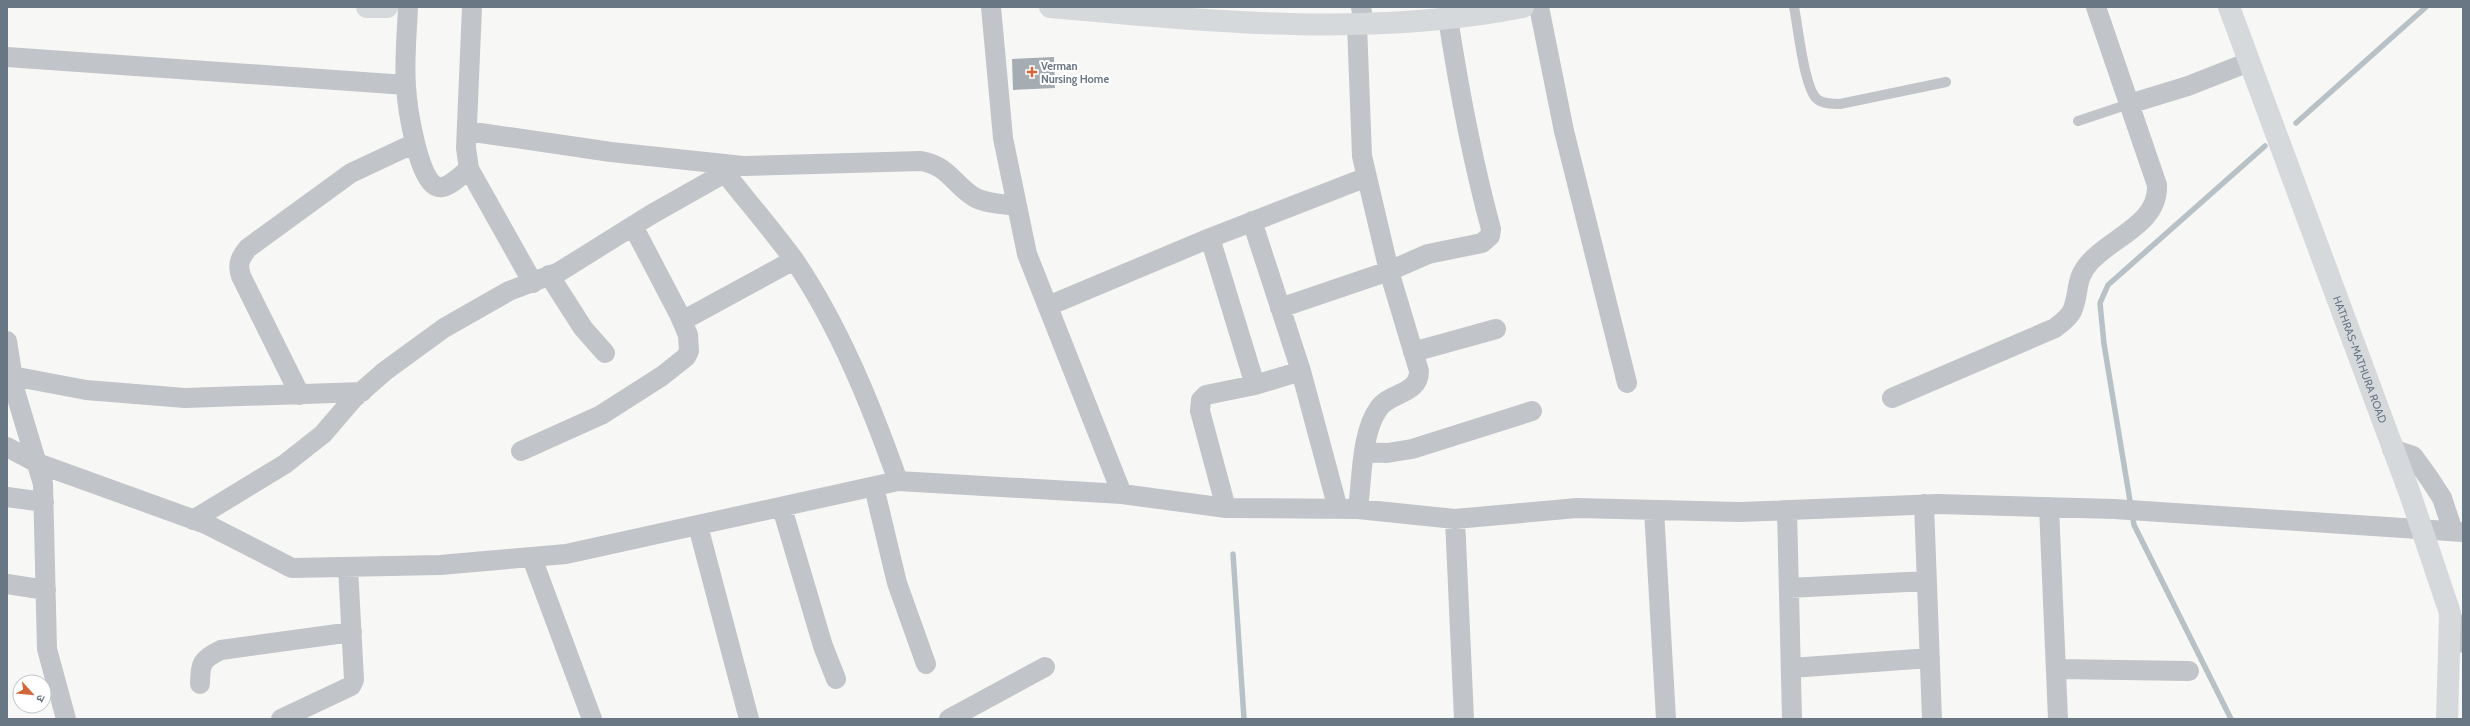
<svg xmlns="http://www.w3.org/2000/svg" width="2470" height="726" viewBox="0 0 2470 726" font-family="Cabin,'Noto Sans Devanagari',sans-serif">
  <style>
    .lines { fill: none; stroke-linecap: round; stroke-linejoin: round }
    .stream { stroke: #b8c1c6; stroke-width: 5.5 }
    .building { fill: #a5acb2 }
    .service { stroke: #c1c4c8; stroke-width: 10 }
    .minor { stroke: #c1c4c8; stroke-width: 20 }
    .trunk { stroke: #d5d9dc; stroke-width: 22 }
    .poi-dot { fill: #d3673a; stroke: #fff; stroke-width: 1.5 }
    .labels { text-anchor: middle; stroke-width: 4; stroke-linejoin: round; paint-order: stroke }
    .poi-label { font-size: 11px; font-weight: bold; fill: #697683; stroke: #fff; text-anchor: start }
    .street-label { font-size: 11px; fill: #697683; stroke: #fff }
  </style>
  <rect width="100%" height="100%" fill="#f7f8f5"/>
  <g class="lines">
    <path class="stream" d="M2296,123l130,-116
      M1233,554l11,165
      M2231,719l-97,-194 -30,-181 -4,-41 8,-18 157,-139"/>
  </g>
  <path class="building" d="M1054,57l1,31 -42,2 -1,-31z"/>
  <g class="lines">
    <path class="service" d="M1794,7c4,19 10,81 23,92 6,5 15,5 23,5l106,-22
      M2078,121l51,-17"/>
    <path class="minor" d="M408,7c-1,26 -4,53 -2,79 1,19 12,97 32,101 10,2 23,-12 31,-18
      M472,7l-6,141 3,21 64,114
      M991,7l12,131 24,116 95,240
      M1361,7l3,17
      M1539,7l25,124 63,252
      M1357,25l5,131 27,115 30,100c0,24 -29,21 -40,37 -18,24 -17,71 -21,101
      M7,57l399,28
      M2129,104l59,-18 61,-24
      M467,131l144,21 132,14 178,-5c28,5 32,23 53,36 12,7 29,7 43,9
      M725,173c23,29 48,58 70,88 45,67 76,144 103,220
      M1252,221l49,150 37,138
      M1210,238l45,147
      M549,275l34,53 22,25
      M1048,306l162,-68 157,-61
      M1280,308l109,-37 39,-17 54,-11 8,-7 1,-7c-19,-70 -32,-139 -43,-211
      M682,321l112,-61
      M7,341l8,50 28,93 4,165 19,70
      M1413,352l83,-23
      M12,376l74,14 99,8 177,-6
      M300,395l-59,-119c-4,-12 -1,-18 7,-28l103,-75 64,-30
      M1892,398l163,-70c6,-5 14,-10 17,-17 8,-17 2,-32 18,-49 22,-25 69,-38 67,-77l-61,-178
      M7,447l30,16 169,61 86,44 148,-3 126,-11 332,-73 224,13 104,14 132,1 97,10 122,-11 163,4 198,-8 176,5 349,23
      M2392,449l21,7 16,22 13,20 11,33
      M521,451l80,-36 61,-39 24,-19 3,-6 -1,-16 -9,-21 -46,-88
      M1365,452l22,1 25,-4 120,-38
      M874,487l23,96 29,81
      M7,497l37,5
      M1924,504l8,215
      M2049,507l9,212
      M782,508l41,138 13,33
      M1226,508l-26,-97 1,-11 5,-5 49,-10 46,-14
      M1654,510l12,209
      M1787,510l5,209
      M1455,519l9,200
      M193,520l92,-56 38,-30 30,-35 32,-28 59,-43 65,-37 50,-19 93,-58 85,-48
      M698,526l51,193
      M532,558l60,161
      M7,584l39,6
      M1789,588l138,-7
      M2450,613l13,30
      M1791,668l139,-10
      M2056,669l133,2
      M200,684c0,-21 2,-25 21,-34l131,-18
      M281,719l70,-33 3,-6 -6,-113
      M949,719l96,-52"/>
    <g class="trunk">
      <path d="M367,7h20"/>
      <path d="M1050,7c157,14 317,31 473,0"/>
      <path id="s1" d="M2229,7l181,487 40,119 -3,106"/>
    </g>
  </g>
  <path class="poi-dot" d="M1030 66h4v4h4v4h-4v4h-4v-4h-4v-4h4z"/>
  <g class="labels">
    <g class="poi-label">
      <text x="1041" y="70">Verman<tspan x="1041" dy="13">Nursing Home</tspan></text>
    </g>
    <g class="street-label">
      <text dy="4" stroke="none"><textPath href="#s1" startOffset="376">HATHRAS-MATHURA ROAD</textPath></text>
    </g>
  </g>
  <rect width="2470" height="726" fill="none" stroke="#697683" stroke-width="16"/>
  <g transform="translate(32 694) rotate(117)"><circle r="19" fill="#ffffff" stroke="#c3c8cd"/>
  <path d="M0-3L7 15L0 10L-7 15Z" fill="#d3673a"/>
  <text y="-6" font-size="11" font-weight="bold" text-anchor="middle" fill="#697683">उ</text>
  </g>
</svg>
